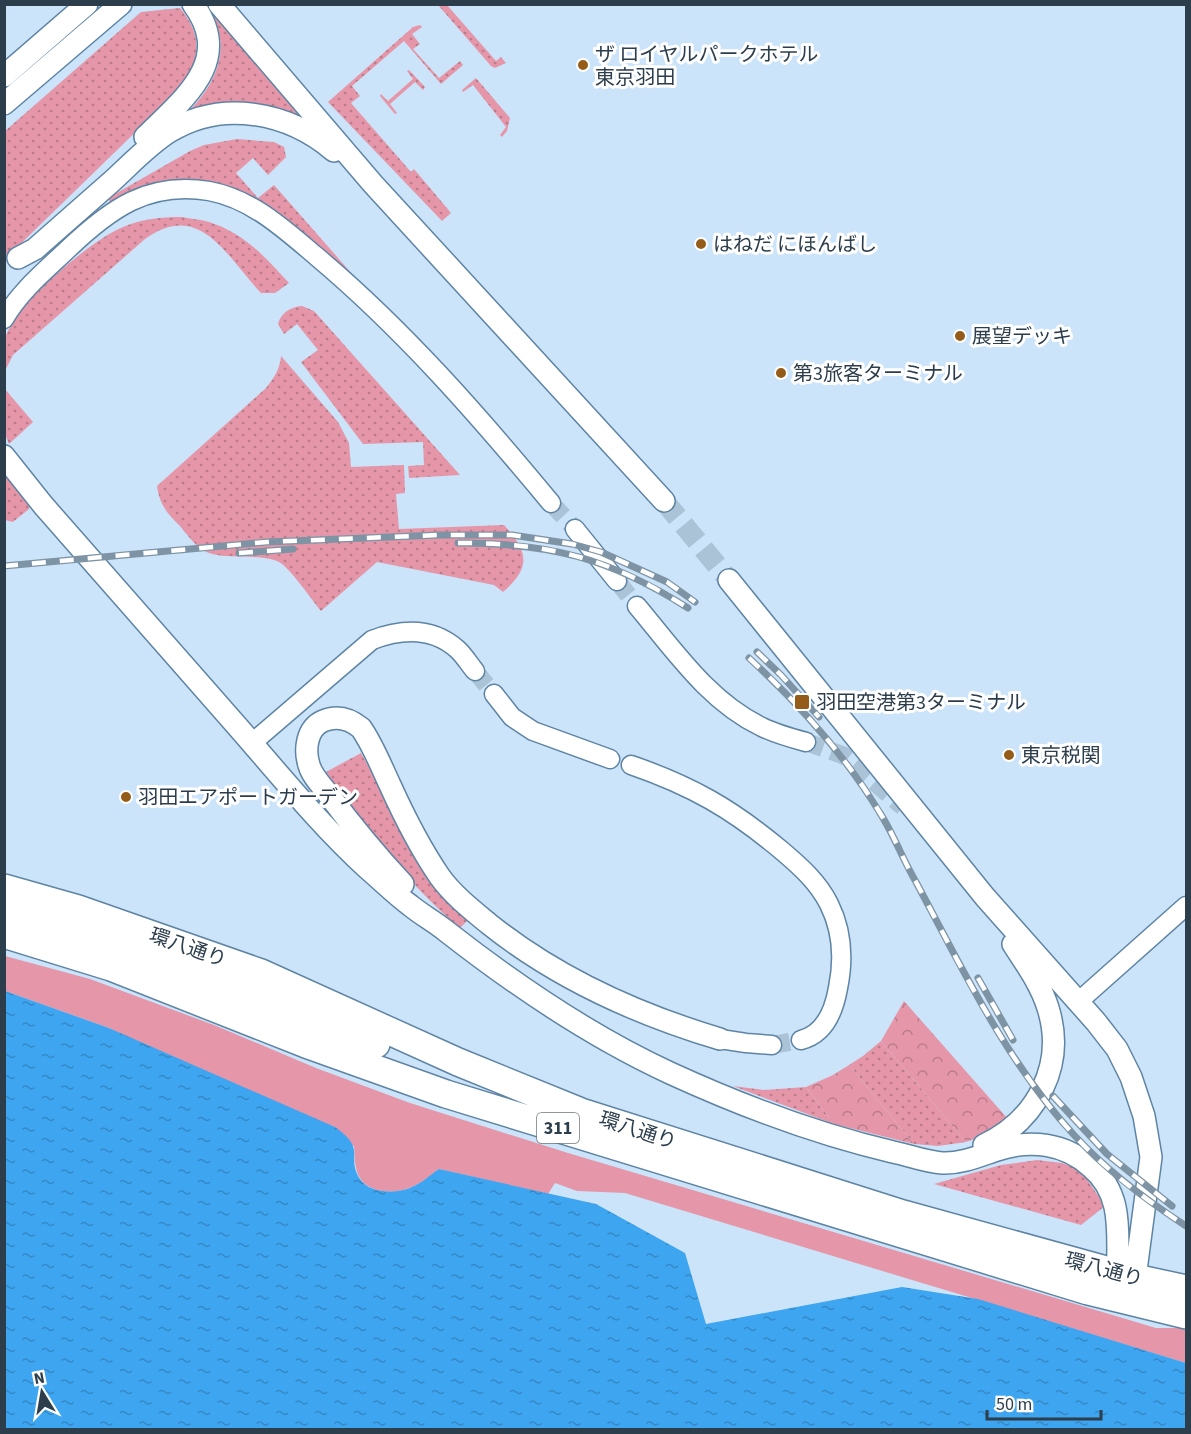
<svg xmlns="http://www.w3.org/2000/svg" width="1191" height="1434" viewBox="0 0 1191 1434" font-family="'Source Sans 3','Noto Sans JP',sans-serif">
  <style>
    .grass { fill: url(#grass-dots) }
    .forest { fill: url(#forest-crowns) }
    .green { fill: #e596a8 }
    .water { fill: url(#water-ripples) }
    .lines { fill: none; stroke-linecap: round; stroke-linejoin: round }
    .minor-tunnel { stroke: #abc3d6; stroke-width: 18; stroke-dasharray: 18 9; stroke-linecap: butt }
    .tertiary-tunnel { stroke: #abc3d6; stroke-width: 21; stroke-dasharray: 21 10; stroke-linecap: butt }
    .minor-casing { stroke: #5e84a4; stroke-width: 21 }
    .tertiary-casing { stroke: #5e84a4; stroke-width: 24 }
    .primary-casing { stroke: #5e84a4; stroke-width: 30 }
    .minor { stroke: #fff; stroke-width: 18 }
    .tertiary { stroke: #fff; stroke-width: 21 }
    .primary { stroke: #fff; stroke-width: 27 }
    .rail-casing { stroke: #7e94a5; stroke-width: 7 }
    .rail { stroke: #fff; stroke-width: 4.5; stroke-dasharray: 14; stroke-linecap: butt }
    .poi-dot { fill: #955c19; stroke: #fff; stroke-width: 2 }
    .labels { text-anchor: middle; stroke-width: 6; stroke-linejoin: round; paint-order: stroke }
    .shield { fill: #fff; stroke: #6b7781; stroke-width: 1.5 }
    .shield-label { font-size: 18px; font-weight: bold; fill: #2c3d4b }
    .poi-label { font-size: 20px; fill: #2c3d4b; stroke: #fff; text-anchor: start }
    .street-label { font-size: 20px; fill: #2c3d4b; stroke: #fff }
  </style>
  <defs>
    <pattern id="grass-dots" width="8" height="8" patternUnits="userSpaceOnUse" patternTransform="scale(1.5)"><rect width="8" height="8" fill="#e596a8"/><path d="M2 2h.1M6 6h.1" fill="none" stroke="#ba7c8b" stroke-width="1.8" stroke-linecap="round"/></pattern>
    <pattern id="forest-crowns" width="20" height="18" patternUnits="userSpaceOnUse" patternTransform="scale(1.5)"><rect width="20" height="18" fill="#e596a8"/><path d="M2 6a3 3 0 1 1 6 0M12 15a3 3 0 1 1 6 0" fill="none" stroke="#ba7c8b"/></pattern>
    <pattern id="water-ripples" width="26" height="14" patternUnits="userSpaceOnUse" patternTransform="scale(1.5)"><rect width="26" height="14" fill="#3ea5f1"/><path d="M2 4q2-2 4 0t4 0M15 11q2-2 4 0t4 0" fill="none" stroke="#3488c5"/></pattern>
  </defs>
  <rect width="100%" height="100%" fill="#cbe4f9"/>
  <path class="grass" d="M205,5h2l103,116 -29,-12 -22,-4 -67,7 -1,-3c28,-29 43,-69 14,-104z
    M438,5h9l49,56 5,-4 5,6 -11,5 -4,-2z
    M180,8c22,26 20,47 5,76l-180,175v-128l136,-119z
    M420,25l2,2 -10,7 8,10 -7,5 26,29 21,-17 3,4 -22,19 -37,-43 -52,45 8,10 -9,7 60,69 3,-3 37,44 -9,8 -114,-119 85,-75z
    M409,70l16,17 -2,3 -8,-8 -25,22 7,9 -2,1 -15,-18 1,-2 7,7 25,-22 -6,-8z
    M476,78l34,40 -3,13 -5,6 -2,-2 6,-8 -33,-42 -10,7 -1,-2z
    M237,139l37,3 10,5 2,10 -18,18 -15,-17 -17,15 22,25 16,-13 86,98 -1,1c-81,-69 -134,-140 -249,-82l-2,-4 82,-47 14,-6z
    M182,217c9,2 18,2 27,5 35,11 56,35 80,61l-14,10h-14c-34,-36 -61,-94 -116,-54l-132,116 -8,16c-1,-10 -3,-22 0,-32 9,-34 86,-99 118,-112 19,-8 38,-10 59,-10z
    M302,306l12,5 146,164 -51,3 -1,-12 16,-1 -1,-23 -60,2 -62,-82 17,-12 -21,-26 -13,10 -6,-10c3,-11 12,-17 24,-18z
    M281,356l57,66 11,21 2,24 53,-2 1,28 -9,1 3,35 105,-4c24,26 28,42 -1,67l-9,-7 -117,-23 -56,49c-9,-11 -32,-44 -42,-49 -21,-10 -59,0 -78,-13 -8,-6 -15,-16 -22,-24 -13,-13 -19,-20 -22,-39l109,-98c8,-10 14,-19 15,-32z
    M4,388l29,34 -24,22 -4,-10z
    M4,472l26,28 -1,9 -16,13 -8,-2v-23l1,-4 -1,-3z
    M361,753l71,130 11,15 25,22 -8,8c-53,-45 -95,-99 -134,-156z
    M881,1041l85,101 -28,4 -24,-2 -65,-79 14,-9z
    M733,1086l31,4 42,-3 28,37z
    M1037,1160l25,3 18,6 25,37 -24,19 -147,-41 67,-19z"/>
  <path class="forest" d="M904,1001l104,118 -19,14 -23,9 -85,-101z
    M849,1065l65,79 -80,-20 -28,-37 27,-12z"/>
  <path class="green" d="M5,956l85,23 124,46 102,43 94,35 158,50 588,175h30v35l-561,-170 -48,-2 -22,-8 -7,11 -109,-25c-8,6 -17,14 -27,18 -15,7 -43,7 -52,-9 -6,-9 -5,-22 -6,-32l-245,-118 -104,-37z"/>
  <path class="water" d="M5,991l104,37 226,99c33,23 10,29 25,52 10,15 37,15 52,8 10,-4 18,-12 27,-18l157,35 89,49 21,71 196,-37 76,12 208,64v66h-1181z"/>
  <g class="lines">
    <path class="minor-tunnel" d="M551,503l24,26
      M617,581l20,25
      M475,671l19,23
      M806,742l39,14 58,51
      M772,1045l29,-5"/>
    <path class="tertiary-tunnel" d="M664,501l65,79"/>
    <defs>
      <path id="minor" d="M4,319c16,-28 41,-48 64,-70 42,-40 80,-68 141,-58 43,8 75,38 107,65 87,73 163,160 235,247
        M575,529l42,52
        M637,606c37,44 72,96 125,121 14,7 29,11 44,15
        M494,694l18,23 21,14 77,28
        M252,743l120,-103c29,-11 60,-13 85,9 7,6 12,15 18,22
        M631,765c61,21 101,44 150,85 19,16 37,32 48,54 14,28 15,55 9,84 -4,23 -13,46 -37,52
        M1078,1002l108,-96
        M720,1039l26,4 26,2"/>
      <path id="tertiary" d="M219,4l154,180 291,317
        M4,76l83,-72
        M4,104l117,-100
        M145,137c38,-38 90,-76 48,-133
        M18,258l17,-9c25,-22 50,-44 75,-66 19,-17 37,-37 59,-51 53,-33 119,-20 165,19
        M4,456l39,49c65,73 129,147 194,221 42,48 83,99 131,143 14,12 28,26 43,37 11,9 24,16 35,25 69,54 144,105 224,142 72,33 146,61 223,79 15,3 33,10 49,11 19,1 37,-7 55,-13 33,-11 68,-7 94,17 38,32 23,78 28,121
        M729,580l256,317 111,125 21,27 14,28 13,39 7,41 -16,121 -8,11
        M403,884c-26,-28 -51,-58 -74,-89 -7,-9 -17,-19 -20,-30 -5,-16 -2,-37 14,-44 14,-6 27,-2 38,7 12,17 20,38 29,57 14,31 30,63 50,92 13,18 32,33 49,47 69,55 147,90 231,115
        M984,1145c53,-25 82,-80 64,-137 -7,-23 -22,-44 -35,-64"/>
      <path id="primary" d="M4,888l74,21 183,64 197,89 123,50 322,102 232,64 51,11
        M4,912l71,20 301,112
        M4,934l107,33 195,77 140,50 642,197 98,24"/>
    </defs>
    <use href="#minor" class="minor-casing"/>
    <use href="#tertiary" class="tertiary-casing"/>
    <use href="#primary" class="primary-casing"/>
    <use href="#minor" class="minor"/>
    <use href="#tertiary" class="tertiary"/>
    <use href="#primary" class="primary"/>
    <defs>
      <path id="rail" d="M458,543c93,0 151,15 230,65
        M239,553l54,-4
        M4,566l263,-24 172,-7h73l60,9 29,8 66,30 28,20
        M757,652l24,23 38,42
        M749,658c50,46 96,97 131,155 14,22 23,47 36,69 47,88 90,179 158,253 33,36 72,65 112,91
        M978,978l35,62
        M1053,1096l54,58 65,52"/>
    </defs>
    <use href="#rail" class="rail-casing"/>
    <use href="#rail" class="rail"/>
  </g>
  <g class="poi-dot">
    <circle cx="583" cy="65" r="6"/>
    <circle cx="701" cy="244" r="6"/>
    <circle cx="960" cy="336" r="6"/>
    <circle cx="781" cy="373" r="6"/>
    <rect x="794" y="694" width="16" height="16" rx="3"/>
    <circle cx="1009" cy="755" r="6"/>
    <circle cx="126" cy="797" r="6"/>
  </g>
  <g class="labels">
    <rect class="shield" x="537" y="1113" width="42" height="30" rx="4.5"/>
    <g class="shield-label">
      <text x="558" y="1134">311</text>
    </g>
    <g class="poi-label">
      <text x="595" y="61">ザ ロイヤルパークホテル<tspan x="595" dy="23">東京羽田</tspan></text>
      <text x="713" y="251">はねだ にほんばし</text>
      <text x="972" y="343">展望デッキ</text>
      <text x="793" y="380">第3旅客ターミナル</text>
      <text x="816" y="709">羽田空港第3ターミナル</text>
      <text x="1021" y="762">東京税関</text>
      <text x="138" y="804">羽田エアポートガーデン</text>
    </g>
    <g class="street-label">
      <text transform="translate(188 947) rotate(19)" y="7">環八通り</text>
      <text transform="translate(638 1130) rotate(18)" y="7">環八通り</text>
      <text transform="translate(1104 1269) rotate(15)" y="7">環八通り</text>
    </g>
  </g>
  <rect width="1191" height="1434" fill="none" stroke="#2c3d4b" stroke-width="12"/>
  <g transform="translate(42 1392) rotate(349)" stroke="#ffffff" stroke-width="4.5" paint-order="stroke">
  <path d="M0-4.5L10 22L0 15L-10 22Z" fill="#2c3d4b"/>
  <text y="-9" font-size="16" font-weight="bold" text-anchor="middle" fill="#2c3d4b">N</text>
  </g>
  <path d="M987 1410v9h114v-9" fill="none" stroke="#2c3d4b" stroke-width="3"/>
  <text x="996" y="1410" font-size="18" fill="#2c3d4b" stroke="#ffffff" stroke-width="4.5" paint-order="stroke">50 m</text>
</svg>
